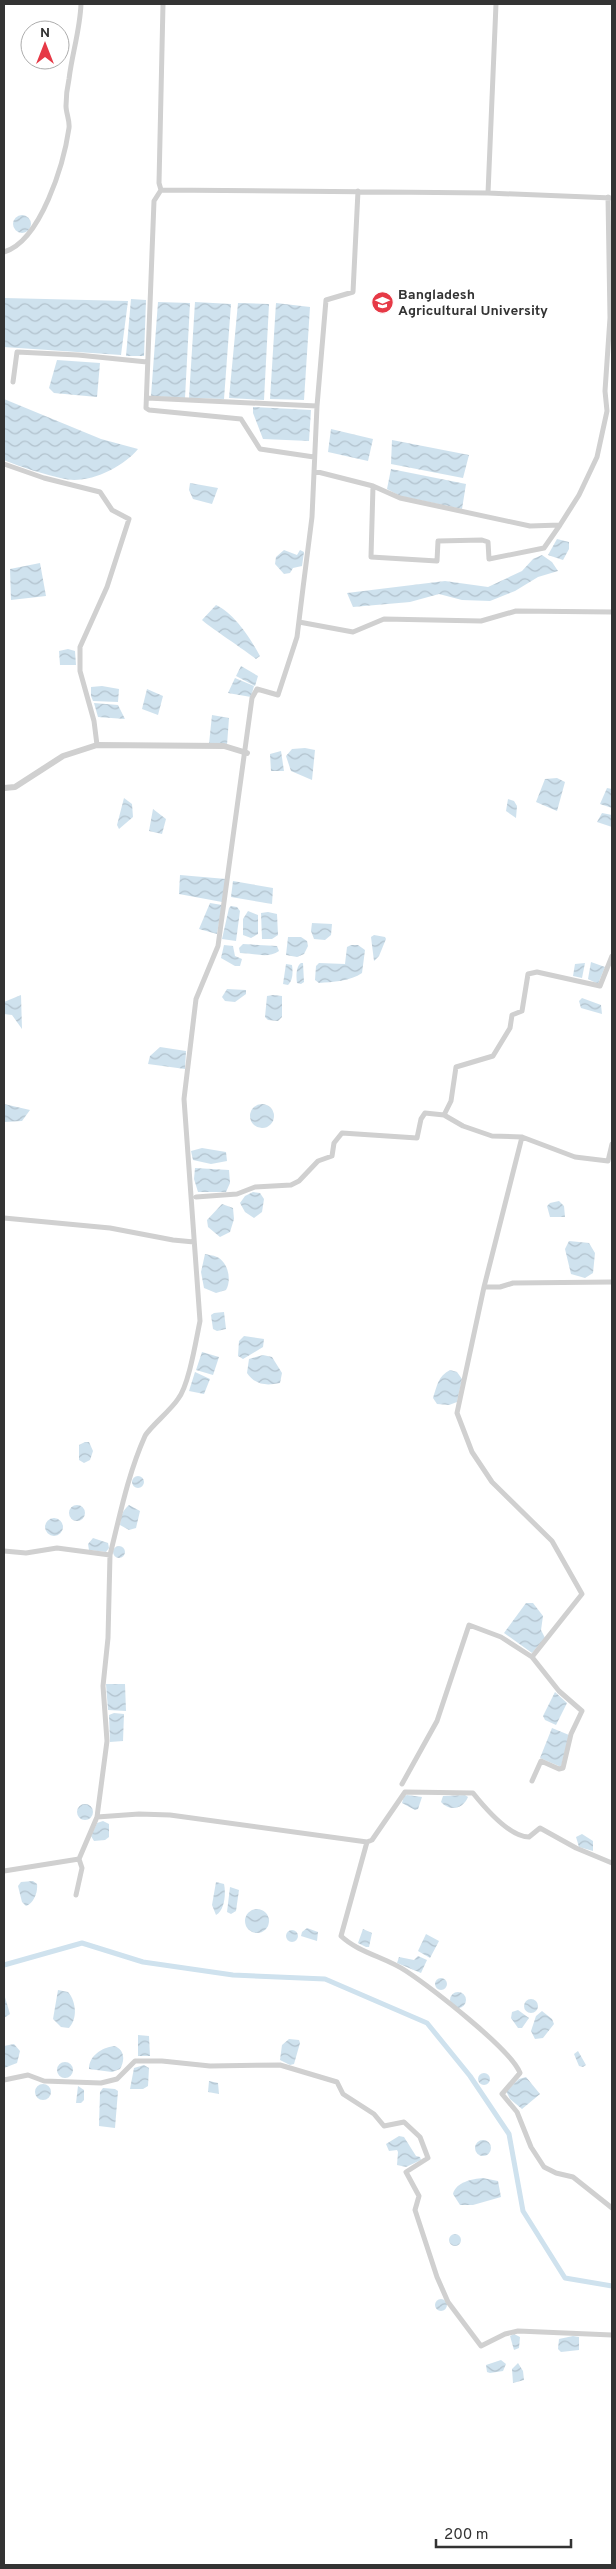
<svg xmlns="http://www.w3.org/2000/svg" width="616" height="2569" viewBox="0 0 616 2569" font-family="Overpass,sans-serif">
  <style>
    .water { fill: url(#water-waves) }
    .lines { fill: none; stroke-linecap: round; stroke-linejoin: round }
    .canal { stroke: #cfe2ee; stroke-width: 5 }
    .minor { stroke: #d0d0d0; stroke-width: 5 }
    .tertiary { stroke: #d0d0d0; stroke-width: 6 }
    .labels { text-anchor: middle; stroke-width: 5; stroke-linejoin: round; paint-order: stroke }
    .poi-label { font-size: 14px; font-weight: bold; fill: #333; stroke: #fff; text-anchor: start }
  </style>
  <defs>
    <pattern id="water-waves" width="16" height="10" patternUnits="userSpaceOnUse" patternTransform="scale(1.25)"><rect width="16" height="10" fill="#cfe2ee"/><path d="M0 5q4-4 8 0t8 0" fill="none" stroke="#b2c2cd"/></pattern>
  </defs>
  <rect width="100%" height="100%" fill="#fff"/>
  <path class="water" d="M13 224a9 9 0 1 1 18 0a9 9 0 1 1-18 0Z
    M4,298l124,3 -7,54 -117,-8z
    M131,299l15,1 -2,56h-18z
    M158,302l32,1 -5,95 -34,-2z
    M195,302l36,2 -7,95 -35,-1z
    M238,303l31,1 -5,96 -35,-2z
    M276,303l34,4 -6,93 -34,-1z
    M57,360l43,3 -3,34 -43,-4 -5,-5z
    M4,399l97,40 37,10c-13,16 -41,31 -64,31 -13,0 -57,-14 -70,-20z
    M253,407l58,3 -2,31 -46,-2 -10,-26z
    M331,429l42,10 -5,22 -40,-9z
    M392,440l77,15 -6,23 -72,-14z
    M391,469l75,15 -4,25 -62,-13 -13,-7z
    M190,483l28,5 -6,16 -19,-5 -4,-9z
    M557,539l12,3v7l-6,11 -15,-5z
    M284,550l13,5 3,-5 4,2 -2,14 -9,2 -3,5 -6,1 -9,-10 1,-7z
    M542,555l10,7 6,9 -20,6 -23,14 -25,10 -28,-1 -23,-6 -29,8 -57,5 -6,-14 98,-12 43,6 34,-16 11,-12z
    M40,563l6,33 -35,4 -1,-31z
    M216,605c18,8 35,34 44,51l-4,3c-7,-6 -52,-36 -54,-39z
    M68,649l7,2 1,14h-16l-1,-14z
    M241,666l17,10 -3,10 -19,-10z
    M235,678l19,8 -3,11 -23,-4z
    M102,686l17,3 -1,13 -25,-1 -2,-5v-9z
    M147,689l16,7 -5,19 -16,-6z
    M94,703l24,2 7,14 -27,-2z
    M212,715l17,3 -2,27 -18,-1z
    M305,748l10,2 -3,30 -21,-9 -5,-15 6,-7z
    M281,751l3,20h-13l-1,-17z
    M557,778l8,4 -8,29 -21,-9 9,-23z
    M607,788l5,1v19l-12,-4z
    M124,798l8,6 1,13 -14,12 -2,-4z
    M508,799l6,2 3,5 -1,12 -10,-7z
    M153,809l13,10 -4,15 -13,-3z
    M602,813l10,2v12l-15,-5z
    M180,875l46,4 -4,23 -43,-8z
    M233,881l40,7 -1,16 -41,-7z
    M210,903l12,2 -5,29 -18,-5z
    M231,906l6,1 3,4 -4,30 -14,-2 7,-31z
    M248,911l10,4v19l-7,4 -8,-3v-16z
    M268,912l9,2 1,21 -6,4h-10l-1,-26z
    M312,923l20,1 -1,11 -6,5 -11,-1 -3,-8z
    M374,935l11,2 1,2 -7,17 -5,5 -3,-24z
    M288,937h13l6,4 1,5 -4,8 -7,3 -11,-2z
    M243,944l34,2 2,5c-11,8 -26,2 -39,2l-1,-5z
    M224,945l9,1 2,10 7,3 -2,7h-5l-14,-8z
    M351,945h7l7,5 -3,23c-11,8 -30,9 -43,10l-4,-3 1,-14 3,-3 26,1 2,-17z
    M591,962l14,5 -7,17 -10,-5z
    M301,963h2l1,19 -3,2 -4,-1c-1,-6 -1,-17 4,-20z
    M585,963l-3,15 -9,-2 2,-12z
    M286,964l6,1c1,7 1,15 -4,20l-5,-1z
    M227,989l19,1v4l-11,8 -10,-1 -3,-4z
    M21,995l1,34 -10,-14 -8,-1v-12z
    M273,995l9,1v21l-4,4 -10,-1 -3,-3 2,-21z
    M582,998l19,7 1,9 -21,-6 -2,-7z
    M160,1047l26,4 -1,18 -37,-5 2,-8z
    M250 1116a12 12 0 1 1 24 0a12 12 0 1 1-24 0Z
    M4,1104l26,6 -8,11 -18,1z
    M202,1148l24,4 1,9 -16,3 -18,-4 -2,-9z
    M195,1168l34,2 1,13 -4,9h-28l-4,-13z
    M253,1192l7,1 4,6 -2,13 -8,6 -9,-6 -5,-9 5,-7z
    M559,1201l5,5 1,11h-15l-3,-11 3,-3z
    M222,1204l11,4 1,11 -4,13 -10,5 -12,-10 -1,-7z
    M569,1241l20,2 6,10 -2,20 -8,5 -14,-4 -6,-25z
    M205,1254c3,1 8,1 12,3 11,5 15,23 9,33l-10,3 -12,-5 -3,-16z
    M224,1312l2,17 -9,2 -4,-2 -2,-14 3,-2z
    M244,1336l20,3 -1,8 -20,12 -5,-3 1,-15z
    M202,1352l17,5 -6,18 -17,-5z
    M263,1355l9,2 10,16 -2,10c-14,3 -25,2 -33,-10l2,-14z
    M450,1370l7,2 5,7 -5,23 -8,3 -12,-1 -4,-6c4,-12 5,-22 17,-28z
    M195,1372l15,7 -6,15 -15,-3z
    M85,1442h4l4,9 -3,9 -6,3 -5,-3v-15z
    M132 1482a6 6 0 1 1 12 0a6 6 0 1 1-12 0Z
    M69 1513a8 8 0 1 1 16 0a8 8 0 1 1-16 0Z
    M129,1505l11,6 -4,17 -7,2 -9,-5c1,-9 2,-14 9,-20z
    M45 1527a9 9 0 1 1 18 0a9 9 0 1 1-18 0Z
    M93,1538l15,5 1,5 -3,4 -17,-2 -1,-6z
    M113 1552a6 6 0 1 1 12 0a6 6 0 1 1-12 0Z
    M526,1603h7l10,13 -2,14 4,8 -13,15 -28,-20z
    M106,1684h19l1,27 -18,-1z
    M555,1692l12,11 -11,22 -11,-5 -2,-4z
    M114,1713l10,1 -1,27 -13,1 -1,-27z
    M552,1728l17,7 -8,32 -21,-9z
    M407,1795l15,2 -4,12 -3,1 -13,-7 2,-7z
    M465,1795l3,2c-5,12 -18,15 -27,5l2,-6z
    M77 1812a8 8 0 1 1 16 0a8 8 0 1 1-16 0Z
    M103,1821l6,3v13l-4,3 -11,1 -3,-5 6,-13z
    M582,1834l11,7v10l-14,-4 -3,-10z
    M33,1881l4,3c1,8 -3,19 -11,22l-4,-4 -4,-16 3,-4z
    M216,1882l8,2c2,9 1,26 -8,31l-4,-10z
    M230,1887l9,3 -3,21 -5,3 -4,-2z
    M245 1921a12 12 0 1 1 24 0a12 12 0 1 1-24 0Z
    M307,1928l11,4 -1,9 -16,-5 1,-4z
    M363,1929l9,4 -3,14h-3l-8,-4z
    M286 1936a6 6 0 1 1 12 0a6 6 0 1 1-12 0Z
    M426,1934l13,7 -9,17 -12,-7z
    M418,1956l9,4 -6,13 -24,-10 2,-6 15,3z
    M435 1984a6 6 0 1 1 12 0a6 6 0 1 1-12 0Z
    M58,1990l10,2c8,9 10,26 1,36l-8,-1 -8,-8z
    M450 2000a8 8 0 1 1 16 0a8 8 0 1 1-16 0Z
    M4,1994l6,20 -6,4z
    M524 2006a7 7 0 1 1 14 0a7 7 0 1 1-14 0Z
    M518,2010l11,8 -7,10h-4l-7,-10 1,-6z
    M542,2011l10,8 2,5 -11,14 -8,1 -4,-8 5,-15z
    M138,2035l11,1 1,20h-12z
    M289,2039l10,1 1,3 -6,21 -4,1 -10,-5 2,-15z
    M14,2044l6,7 -3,12 -13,5v-22z
    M114,2046c11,3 11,15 6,23l-8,3 -23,-3c0,-13 12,-21 25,-23z
    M578,2051l8,14 -3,2 -4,-1 -5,-12z
    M57 2070a8 8 0 1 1 16 0a8 8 0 1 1-16 0Z
    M144,2065l5,3 -1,18 -5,3h-13l4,-21z
    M478 2079a6 6 0 1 1 12 0a6 6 0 1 1-12 0Z
    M526,2077l14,17 -18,15 -12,-10 -4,-8 13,-12z
    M209,2081l9,2 1,11 -11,-2z
    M35 2092a8 8 0 1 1 16 0a8 8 0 1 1-16 0Z
    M78,2086l6,4v10l-3,3h-5z
    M103,2088l12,1 3,2 -3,37 -16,-2 1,-34z
    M399,2136l5,1 12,19 4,1 1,3 -15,7 -9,-2 1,-13 -1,-2 -8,1 -3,-7z
    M475 2148a8 8 0 1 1 16 0a8 8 0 1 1-16 0Z
    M483,2178l15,3 3,16 -28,8h-13l-7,-11c3,-12 19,-15 30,-16z
    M449 2240a6 6 0 1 1 12 0a6 6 0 1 1-12 0Z
    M435 2305a6 6 0 1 1 12 0a6 6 0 1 1-12 0Z
    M514,2334l6,3 -1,11 -5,2 -4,-14z
    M573,2336l6,1v13l-18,2 -3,-3 1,-10z
    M501,2360l5,4 -3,7 -13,2 -3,-1 -1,-7z
    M518,2363l5,8 1,9 -11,3 -1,-14z"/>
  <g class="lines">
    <path class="canal" d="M4,1965l78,-22 61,19 90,13 92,4 102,44 43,53 39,58 14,77 42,67 47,8"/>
    <path class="minor" d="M163,4l-4,179 2,7 327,3 124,5
      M161,190l-7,11 -8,207 3,2 92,9 19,30 54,8
      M488,193l8,-189
      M4,252c37,-11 60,-89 65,-124 1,-7 -3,-15 -3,-22 0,-9 1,-18 3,-27 3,-25 11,-49 12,-75
      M13,382l4,-30 61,3 69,7
      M147,398l170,8
      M4,464l40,14 56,14 12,18 17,9 -22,68 -27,60v24l14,50 3,24
      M314,471l59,15 27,12 130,28 30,-1 19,-30 18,-38 10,-46 -2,-20 5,-73 -2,-121
      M373,486l-2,71 66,4 1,-20 44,-1 6,2 1,17 55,-11 16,-23
      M299,622l54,10 31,-13 97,2 35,-10 96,1
      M444,1115l7,-14 5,-34 37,-11 17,-28 2,-13 10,-4 6,-37 9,-2 63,14 12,-30
      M522,1137l-38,150h16l13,-4 99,-1
      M196,1197l41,-3 18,-7 36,-2 8,-4 19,-20 14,-5 2,-13 8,-10 75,5 4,-19 4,-6 19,2 19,11 29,10 30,1 53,20 33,4 4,-17
      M4,1218l106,10 63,12 21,2
      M4,1551l22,2 31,-5 53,7c10,-40 18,-81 35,-119 4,-8 26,-26 33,-37 11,-14 18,-59 22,-78l-16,-222 12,-100 22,-53 34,-248 5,-9 21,6 19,-58 6,-49 9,-71 5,-111 9,-106 27,-8 5,-101
      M532,1657l27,34 23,20 -11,23 -8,34 -4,1 -18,-8 -9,20
      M402,1784l35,-63 32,-96 32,12 31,20 50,-63 -30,-53 -60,-59 -20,-30 -15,-39 27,-126
      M97,1817l42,-3 31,1 197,27 5,-2 33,-48 68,1c12,15 37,44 56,44l11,-9 36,20 36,15
      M367,1842l-26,94c18,17 44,21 65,35 24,16 105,78 114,102l-18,21 15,18 14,35 13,20 12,6 17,4 39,31
      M4,1871l75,-12 18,-42 10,-76 -4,-55 5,-48 2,-83
      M76,1895l6,-27 -3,-9
      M4,2080l24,-5 16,6 57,2 16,-4 18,-18h27l48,5 70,-1 57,17 6,12 31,20 10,12 20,-4 16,15 8,21 -22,14 13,24 -4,14 22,67 11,25 33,44 24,-12 13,-3 94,4"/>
    <path class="tertiary" d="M4,788l11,-1 48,-31 34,-11 127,1 23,7"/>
  </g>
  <defs>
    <symbol id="university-disc" viewBox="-11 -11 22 22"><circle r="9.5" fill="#e63946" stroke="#fff"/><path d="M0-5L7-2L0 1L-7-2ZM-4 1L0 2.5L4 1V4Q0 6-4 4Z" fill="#fff"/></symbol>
  </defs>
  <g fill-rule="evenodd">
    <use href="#university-disc" x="370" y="290" width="25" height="25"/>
  </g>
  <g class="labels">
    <g class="poi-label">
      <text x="398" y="299">Bangladesh<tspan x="398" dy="16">Agricultural University</tspan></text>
    </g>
  </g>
  <rect width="616" height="2569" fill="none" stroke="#333333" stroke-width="10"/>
  <g transform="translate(45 45)"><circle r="24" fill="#ffffff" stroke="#adadad"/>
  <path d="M0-4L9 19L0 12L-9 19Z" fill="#e63946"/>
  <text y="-8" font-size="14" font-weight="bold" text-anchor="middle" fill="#333333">N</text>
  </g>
  <path d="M436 2539v8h135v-8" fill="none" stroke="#333333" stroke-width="2.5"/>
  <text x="444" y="2539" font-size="15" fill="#333333" stroke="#ffffff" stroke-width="4" paint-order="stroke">200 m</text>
</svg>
